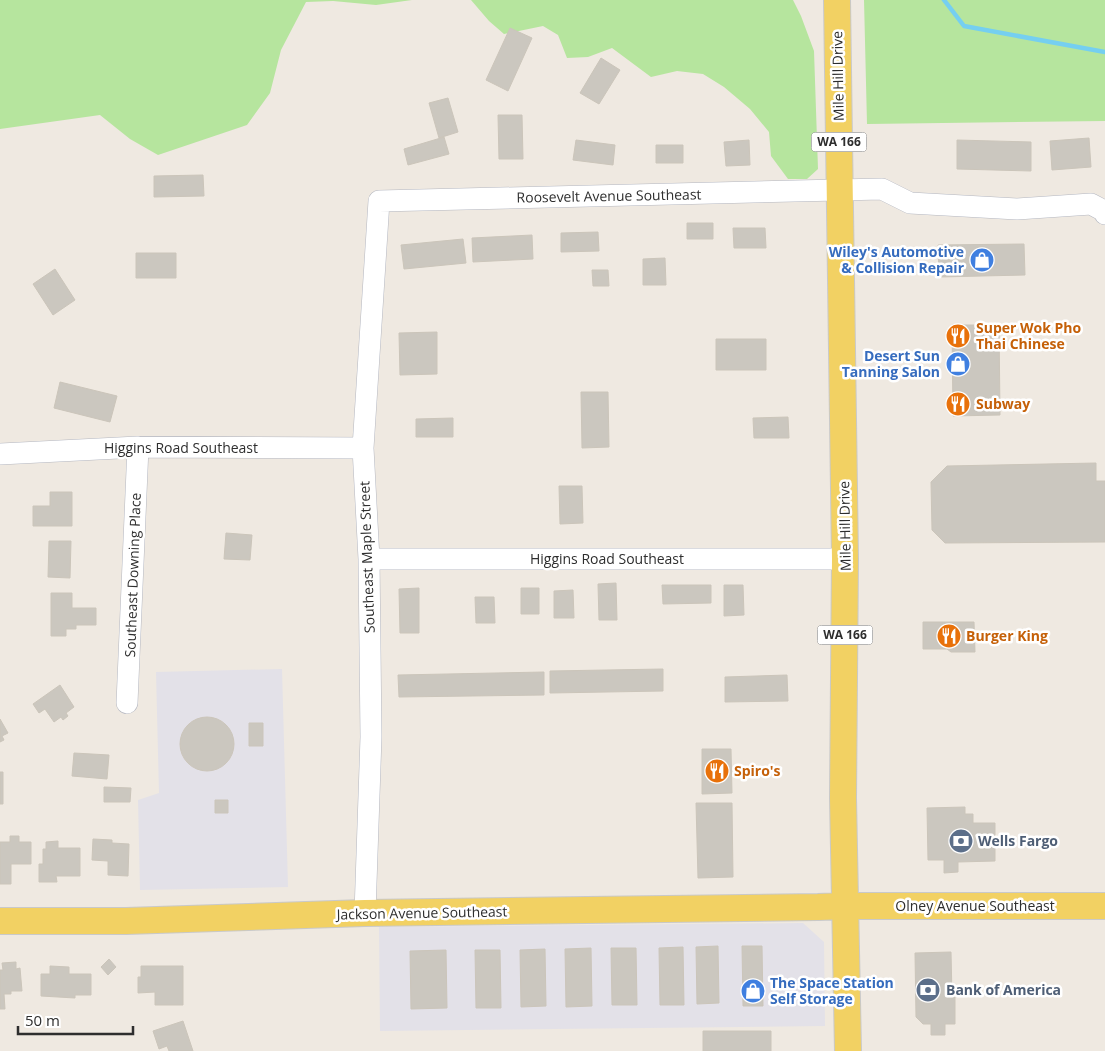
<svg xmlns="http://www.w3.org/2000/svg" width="1105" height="1051" viewBox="0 0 1105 1051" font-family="'Open Sans',sans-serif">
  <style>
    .industrial { fill: #e3e1e8 }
    .green { fill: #b6e59e }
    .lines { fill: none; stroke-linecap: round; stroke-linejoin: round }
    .stream { stroke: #75cff0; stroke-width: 4.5 }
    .building { fill: #cbc7bf; stroke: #cbc5ba }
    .minor-casing { stroke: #b4b7c1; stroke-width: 22 }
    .major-casing { stroke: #c9c9c9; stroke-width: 28 }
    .minor { stroke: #fff; stroke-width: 21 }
    .major { stroke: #f2d163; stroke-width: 26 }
    .labels { text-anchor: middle; stroke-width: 5; stroke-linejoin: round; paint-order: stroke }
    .shield { fill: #fff; stroke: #6d6d6d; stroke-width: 1 }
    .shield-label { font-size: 12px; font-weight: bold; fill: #2e2e2e }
    .street-label { font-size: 14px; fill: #2e2e2e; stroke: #fff }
    .shop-label { font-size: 14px; font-weight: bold; fill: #366cbe; stroke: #fff; text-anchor: end }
    .food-label { font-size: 14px; font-weight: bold; fill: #c56008; stroke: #fff; text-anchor: start }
    .service-label { font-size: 14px; font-weight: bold; fill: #4e5e75; stroke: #fff; text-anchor: start }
  </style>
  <rect width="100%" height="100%" fill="#efe9e1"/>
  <path class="industrial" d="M282,669l6,218 -148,3 -2,-90 21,-7 -3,-121z
    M803,923l21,19 1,84 -445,5 -1,-104z"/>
  <path class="green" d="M0,0h412l-36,5 -43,-4 -27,1 -25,48 -11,43 -23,32 -89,30 -28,-16 -30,-24 -100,14z
    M471,0h322l8,16 13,35 4,118 -11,10h-19l-17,-23 -2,-24 -19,-23 -26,-22 -21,-13 -26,-3 -26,6 -39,-29 -24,9 -21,1 -9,-23 -15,-9 -39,8 -15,-13z
    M864,0h241v121l-238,3z"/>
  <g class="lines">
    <path class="stream" d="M944,0l20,26 141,26"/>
  </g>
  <path class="building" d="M510,28l22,10 -24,53 -22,-11z
    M601,58l19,12 -21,34 -19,-11z
    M448,98l10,34 -19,6 -10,-35z
    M498,115h24l1,44h-24z
    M444,137l5,17 -41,11 -4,-16z
    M1089,138l2,29 -39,3 -2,-29z
    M576,140l39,5 -2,20 -40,-5z
    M749,140l1,25 -24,1 -2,-24z
    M957,140l74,2v29l-74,-2z
    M656,145h27v18h-27z
    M203,175l1,21 -50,1v-21z
    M687,223h26v16h-26z
    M733,228h32l1,20h-32z
    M598,232l1,19 -38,1v-19z
    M532,235l1,24 -60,3 -1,-24z
    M463,239l3,24 -62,6 -3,-24z
    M1024,244l1,31 -86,2 -1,-32z
    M136,253h40v25h-40z
    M665,258l1,27h-23v-26z
    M55,269l20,31 -22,15 -20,-31z
    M592,270h16l1,16h-16z
    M952,325h47l1,90 -47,1z
    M437,332v42l-37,1 -1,-42z
    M716,339h50v31h-50z
    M60,382l57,14 -7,26 -56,-14z
    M581,392h27l1,55 -27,1z
    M788,417l1,21h-35l-1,-20z
    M453,418v19h-37v-18z
    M1096,463v18h9v61l-160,1 -13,-13 -1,-48 16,-16z
    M559,486h23l1,37 -23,1z
    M50,492h22v34h-39v-20h17z
    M226,533l26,2 -2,25 -26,-1z
    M49,541h22l-1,37 -22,-1z
    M616,583l1,37h-18l-1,-36z
    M662,585h49v18l-48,1z
    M724,585h19l1,30 -20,1z
    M419,588v45h-19l-1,-44z
    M521,588h18v26h-18z
    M573,590l1,28h-20v-27z
    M51,593h21v15h24v17h-20v4h-10v7h-15z
    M475,597h19l1,26h-19z
    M923,622h51l1,30h-24l-4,-3h-24z
    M663,669v22l-113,2v-22z
    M544,672v23l-145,2 -1,-22z
    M787,675l1,26 -63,1v-25z
    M60,685l14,22 -8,6 2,3 -5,4 -2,-3 -7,5 -9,-13 -6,4 -6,-9z
    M180 744a27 27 0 1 1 54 0a27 27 0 1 1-54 0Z
    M0,719l8,14 -6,3 2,4 -4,2z
    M249,723h14v23h-14z
    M702,749h29l1,44 -30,1z
    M74,753l35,2 -2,24 -35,-3z
    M0,772h3v32h-3z
    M104,787l27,1 -1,14h-26z
    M215,800h13v13h-13z
    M696,803h36l1,74 -35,1z
    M965,807v7h8v9h22v38l-37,1v10l-14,1v-13h-16l-1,-52z
    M10,836h9v6h12v22h-20v20h-11v-42h10z
    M93,839l19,1v3l17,1 -1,32 -20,-1v-14l-16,-1z
    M58,841v7h22v28h-24l1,6h-18v-18h4v-15h3v-7z
    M718,946l1,57 -22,1 -1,-57z
    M742,946h20l1,60h-20z
    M683,947l1,58h-24l-1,-57z
    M591,948l1,58 -26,1 -1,-58z
    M611,948h25l1,57h-25z
    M545,949l1,57 -25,1 -1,-57z
    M446,950l1,58 -36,1 -1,-58z
    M475,950h25l1,58h-25z
    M951,952l1,45h3v27h-10v11h-14v-11h-8l-7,-7 -1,-64z
    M109,959l7,8 -8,8 -7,-8z
    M16,962v7l4,-1 2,23h-11v3h-7l1,15h-5v-39h3l-1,-7z
    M50,966l19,1v7h22v21h-16v3l-34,-2v-22h9z
    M141,966h42v39h-28v-13l-17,1v-16h3z
    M183,1021l10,30h-24l-2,-5 -8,3 -6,-18z
    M703,1031h68v20h-68z"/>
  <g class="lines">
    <defs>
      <path id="minor" d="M0,454l138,-7 225,1
        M369,559h476
        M127,703l11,-256
        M365,913l6,-176 -2,-178 -6,-111 16,-247 503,-12 28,14 107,6 74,-5 13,7 1,3"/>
      <path id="major" d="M837,0l8,559 -2,239 5,253
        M0,921h126l239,-8 453,-6 27,-1h260"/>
    </defs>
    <use href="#minor" class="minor-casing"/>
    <use href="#major" class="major-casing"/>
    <use href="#minor" class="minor"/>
    <use href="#major" class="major"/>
  </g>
  <defs>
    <symbol id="shop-disc" viewBox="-11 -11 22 22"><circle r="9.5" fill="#3f7fe0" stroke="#fff"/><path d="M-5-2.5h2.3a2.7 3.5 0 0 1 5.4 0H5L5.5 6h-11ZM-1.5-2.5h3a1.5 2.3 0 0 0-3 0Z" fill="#fff"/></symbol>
    <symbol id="restaurant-disc" viewBox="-11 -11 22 22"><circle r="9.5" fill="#e8710a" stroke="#fff"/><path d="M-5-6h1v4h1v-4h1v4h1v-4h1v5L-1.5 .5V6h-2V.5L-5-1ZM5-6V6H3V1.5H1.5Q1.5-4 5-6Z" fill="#fff"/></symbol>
    <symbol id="bank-disc" viewBox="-11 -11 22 22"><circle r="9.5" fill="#5c6f8a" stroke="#fff"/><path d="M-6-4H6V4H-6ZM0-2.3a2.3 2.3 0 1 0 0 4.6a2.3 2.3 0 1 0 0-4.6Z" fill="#fff"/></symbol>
  </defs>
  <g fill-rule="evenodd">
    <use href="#shop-disc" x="968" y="246" width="28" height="28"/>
    <use href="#restaurant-disc" x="944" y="322" width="28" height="28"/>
    <use href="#shop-disc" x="944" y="350" width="28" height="28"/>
    <use href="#restaurant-disc" x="944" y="390" width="28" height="28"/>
    <use href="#restaurant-disc" x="935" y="622" width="28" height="28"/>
    <use href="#restaurant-disc" x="703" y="757" width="28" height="28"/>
    <use href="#bank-disc" x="947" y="827" width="28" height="28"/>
    <use href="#bank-disc" x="914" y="976" width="28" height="28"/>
    <use href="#shop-disc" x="739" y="977" width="28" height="28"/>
  </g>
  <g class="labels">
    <g class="shield">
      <rect x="811.5" y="132.5" width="55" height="19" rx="4"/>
      <rect x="817.5" y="625.5" width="55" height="19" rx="4"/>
    </g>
    <g class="shield-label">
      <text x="839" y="146">WA 166</text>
      <text x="845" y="639">WA 166</text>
    </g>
    <g class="street-label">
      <text transform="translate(838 76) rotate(-91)" y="5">Mile Hill Drive</text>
      <text transform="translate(609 196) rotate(-1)" y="5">Roosevelt Avenue Southeast</text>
      <text x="181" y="453">Higgins Road Southeast</text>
      <text transform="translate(845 526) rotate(-91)" y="5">Mile Hill Drive</text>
      <text transform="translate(367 557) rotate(-92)" y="5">Southeast Maple Street</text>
      <text x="607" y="564">Higgins Road Southeast</text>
      <text transform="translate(133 575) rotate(-88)" y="5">Southeast Downing Place</text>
      <text x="975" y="911">Olney Avenue Southeast</text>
      <text transform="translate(422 913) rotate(-1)" y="5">Jackson Avenue Southeast</text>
    </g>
    <g class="shop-label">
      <text x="964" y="257">Wiley's Automotive<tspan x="964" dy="16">&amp; Collision Repair</tspan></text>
      <text x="940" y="361">Desert Sun<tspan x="940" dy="16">Tanning Salon</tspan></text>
      <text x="770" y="988" text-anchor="start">The Space Station<tspan x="770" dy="16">Self Storage</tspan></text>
    </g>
    <g class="food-label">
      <text x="976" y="333">Super Wok Pho<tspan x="976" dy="16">Thai Chinese</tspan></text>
      <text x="976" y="409">Subway</text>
      <text x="966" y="641">Burger King</text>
      <text x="734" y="776">Spiro's</text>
    </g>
    <g class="service-label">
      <text x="978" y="846">Wells Fargo</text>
      <text x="946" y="995">Bank of America</text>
    </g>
  </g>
  <path d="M18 1026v8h115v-8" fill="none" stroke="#2e2e2e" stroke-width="2.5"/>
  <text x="25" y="1026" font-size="15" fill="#2e2e2e" stroke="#ffffff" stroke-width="4" paint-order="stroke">50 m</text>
</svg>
